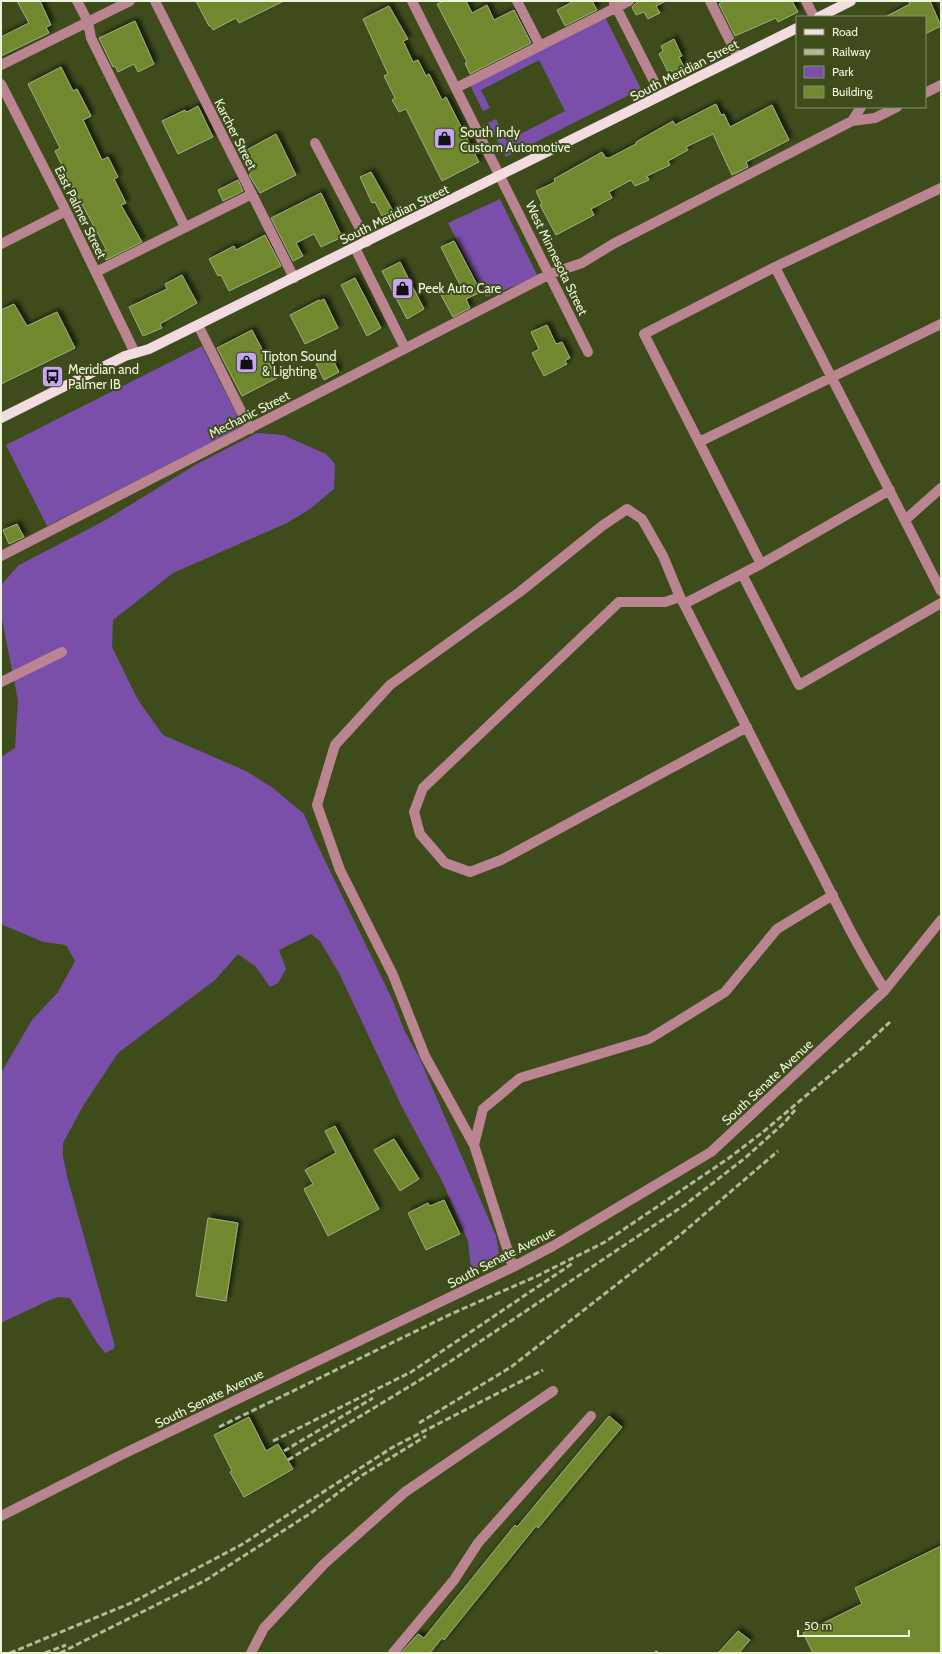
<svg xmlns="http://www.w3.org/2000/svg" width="942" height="1654" viewBox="0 0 942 1654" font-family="Cabin,sans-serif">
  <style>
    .green { fill: #7a4fa9 }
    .building { fill: #6f892e; stroke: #9eb07d; filter: url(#shadow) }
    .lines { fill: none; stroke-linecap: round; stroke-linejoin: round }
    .minor { stroke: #ba8490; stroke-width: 10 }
    .major { stroke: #f3dce1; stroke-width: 10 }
    .rail { stroke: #b0ba99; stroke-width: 3; stroke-dasharray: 6 3; stroke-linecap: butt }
    .labels { text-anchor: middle; stroke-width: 4; stroke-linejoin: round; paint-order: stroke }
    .street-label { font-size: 13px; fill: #ecf5db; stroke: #3e4c1c }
    .poi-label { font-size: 13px; fill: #ecf5db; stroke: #3e4c1c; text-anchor: start }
  </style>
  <defs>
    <filter id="shadow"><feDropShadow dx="3.5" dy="-3.5" stdDeviation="2" flood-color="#0009"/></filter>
  </defs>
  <rect width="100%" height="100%" fill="#3e4c1c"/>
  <path class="green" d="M605,17l36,72 -135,68 -18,-34 8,-4 11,22 58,-30 -26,-51 -58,30 9,18 -7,3 -13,-26z
    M500,199l38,78 -52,20 -38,-74z
    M202,346l41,81 -196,99 -41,-81z
    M257,433l26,2 43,19 9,10 -1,25 -24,20 -23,14 -114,50 -60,47 -1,27 26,53 25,35 83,36 27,17 31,26 10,24 79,163 11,29 15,27 77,179 3,17 -8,9 -20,8 -3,-29 -25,-58 -41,-76 -63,-134 -19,-32 -9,-7 -32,16 7,19 -8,14 -8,4 -14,-20 -18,-13 -23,26 -97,73 -35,53 -20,37v13l5,24 47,166 -2,3 -8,4 -8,-10 -27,-45 -12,-1 -13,5 -44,21v-250l31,-53 26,-28 17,-31 -9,-16 -23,-3 -40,-17 -2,-4v-164l14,-9 3,-47 -17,-87v-29l18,-20 85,-44 93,-57z"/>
  <path class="building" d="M17,1h23l11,24 -5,2 3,6 -48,23v-19l28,-14z
    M196,1h88l-45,22 -3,-5 -23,12 -2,-4h-2z
    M444,1h22l6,12 15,-8 7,15 20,-10 17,33 -61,31 -5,-11 2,-1 -30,-58z
    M574,1h18l5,9 -32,16 -8,-16z
    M638,1h28l-10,5 4,7 -12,6 -4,-7 -8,3 -4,-8z
    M725,1h67l6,11 -20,10 -2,-4 -41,18 -16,-32z
    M908,1h22l11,25 -16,8v-17h-40l25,-13z
    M389,6l19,33 -5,2 10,21 5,-2 8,16 3,-2 13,26 4,-3 33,65 -37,19 -36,-72 -7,3 -7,-12 3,-2 -11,-22 4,-2 -25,-55z
    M135,21l19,43 -16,8 -4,-8 -16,8 -3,-6 -2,1 -14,-29z
    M674,39l8,17 -3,1 5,10 -11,6 -2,-3 -3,2 -9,-18 4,-3 -2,-5z
    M61,67l12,24 4,-2 14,27 -8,4 19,40 6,-3 10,20 -4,2 12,24 -5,2 21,37 -36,18 -4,-8 4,-3 -37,-69 -14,-29 5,-3 -32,-64z
    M716,104l5,11 3,-1 6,13 42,-22 17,35 -43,22 2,5 -16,8 -19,-41 -27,13 2,3 -20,11 2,4 -23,11 2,4 -14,6 -4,-6 -22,12 3,6 -21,11 3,6 -38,20 -16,-30 2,-1 -6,-13 19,-9 -1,-3 48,-27 4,6h3l27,-14v-2l37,-21 2,4z
    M198,106l15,31 -35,17 -16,-33 23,-11 2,2z
    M276,134l20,41 -36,18 -11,-18 2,-1 -10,-21z
    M371,172l22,39 -11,5 -7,-14 -3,1 -12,-26z
    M238,180l5,11 -20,10 -5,-11z
    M321,193l21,44 -21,10 -7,-13 -18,9 7,13 -10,5 -22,-43z
    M265,235l16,31 -52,25 -8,-16 -3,1 -9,-17 25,-13 2,4z
    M454,241l27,51 -15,7 4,9 -17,9 -12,-22 19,-10 -19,-38z
    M400,262l24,47 -17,10 -25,-48z
    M182,275l15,28 -37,21 2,4 -19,8 -14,-29 38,-18 -2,-5z
    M355,278l26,50 -14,8 -26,-51z
    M324,299l14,29 -33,16 -15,-29 29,-15 1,1z
    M14,304l13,22 30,-14 18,36 -74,36v-74z
    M547,325l9,19 6,-2 8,16 -5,3 2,3 -23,12 -12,-23 7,-4 -8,-17z
    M252,330l25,48 -35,18 -25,-48z
    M331,356l8,16 -15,8 -8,-16z
    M17,524l7,13 -15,7 -6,-14z
    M335,1126l44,83 -51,27 -24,-47 9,-5 -8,-14 31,-17 -11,-22z
    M394,1139l25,40 -19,12 -26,-41z
    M444,1200l16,34 -34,16 -18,-37 20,-10 2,3z
    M208,1218l30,5 -12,78 -30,-5z
    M609,1416l13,11 -84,101 -2,-2 -92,114 -2,-2 -12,15h-29l17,-19 6,4 91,-113 2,2z
    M249,1417l17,34 12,-7 15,25 -49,28 -14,-25 2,-1 -18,-36z
    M941,1546v107h-128l-10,-20 59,-29 -7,-16z
    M738,1631l12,9 -11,13h-21z"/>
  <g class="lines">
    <path class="minor" d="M77,1l11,21 3,16 94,189
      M155,1l139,277
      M412,1l176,351
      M517,1l23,45
      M710,1l28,56
      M806,1l8,16
      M614,3l47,92
      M1,65l129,-64
      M1,84l65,127 69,142
      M456,88l173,-87
      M925,93l16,-8
      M852,121l23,-3 22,-11
      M315,143l52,99
      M1,244l65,-33
      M355,248l50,100
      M775,267l166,-79
      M96,272l156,-78
      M198,325l52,104
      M699,442l242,-118
      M905,520l36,-32
      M1,556l549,-282 32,-11 31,-19 239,-123 9,-14
      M761,564l129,-74
      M742,574l57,111 142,-82
      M684,604l77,-40 -117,-230 131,-67 166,324
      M1,682l61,-30
      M747,727l-246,133 -31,12 -25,-9 -25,-29 -6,-22 9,-24 196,-186h46l15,-5 4,7c41,80 82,160 122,240 26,49 49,100 79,146
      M474,1145l-49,-89 -32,-81 -53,-105 -23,-65 18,-60 55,-60 131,-94 81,-65 25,-17 15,10 21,37 17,41
      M513,1267l-39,-122 9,-36 37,-31 129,-39 76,-47 52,-63 56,-34
      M1,1516l120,-61 392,-188 40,-21 158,-94 174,-162 56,-70
      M251,1653l13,-25 60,-64 81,-72 148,-101
      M393,1653l61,-73 24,-37 113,-127"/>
    <path class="major" d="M819,17l32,-16
      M1,418l124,-62 24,-7 648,-321"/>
    <path class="rail" d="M419,1423l92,-56 169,-132 98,-84
      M219,1427l232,-113 86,-38 68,-34 124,-84 34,-26 97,-82 30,-28
      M273,1441l138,-69 162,-109
      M284,1451l89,-53
      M288,1460l160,-97 238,-159 59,-46 39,-35 11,-13
      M10,1653l121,-50 110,-58 152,-98 150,-77
      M45,1653l21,-8
      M60,1653l146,-73 105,-67 50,-37 65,-40
      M656,1653l1,-2"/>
  </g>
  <defs>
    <symbol id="shop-square" viewBox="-11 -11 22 22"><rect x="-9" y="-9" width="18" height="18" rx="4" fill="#c6a6f0" stroke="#3e4c1c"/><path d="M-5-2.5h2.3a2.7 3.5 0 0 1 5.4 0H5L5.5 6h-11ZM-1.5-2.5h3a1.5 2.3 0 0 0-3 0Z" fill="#111"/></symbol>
    <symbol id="bus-square" viewBox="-11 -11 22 22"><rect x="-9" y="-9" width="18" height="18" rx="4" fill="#c6a6f0" stroke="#3e4c1c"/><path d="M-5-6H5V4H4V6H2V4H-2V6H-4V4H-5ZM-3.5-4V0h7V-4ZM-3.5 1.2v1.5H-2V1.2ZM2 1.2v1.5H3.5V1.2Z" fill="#111"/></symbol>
  </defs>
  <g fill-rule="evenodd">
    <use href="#shop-square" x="432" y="126" width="25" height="25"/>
    <use href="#shop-square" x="390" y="276" width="25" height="25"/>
    <use href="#shop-square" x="234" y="350" width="25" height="25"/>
    <use href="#bus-square" x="40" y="364" width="25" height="25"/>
  </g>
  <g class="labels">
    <g class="street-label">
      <text transform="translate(684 70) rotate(-27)" y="5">South Meridian Street</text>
      <text transform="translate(236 134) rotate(63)" y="5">Karcher Street</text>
      <text transform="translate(81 212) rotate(64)" y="5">East Palmer Street</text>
      <text transform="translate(394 214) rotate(-26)" y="5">South Meridian Street</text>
      <text transform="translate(557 258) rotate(64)" y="5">West Minnesota Street</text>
      <text transform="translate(249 414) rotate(-27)" y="5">Mechanic Street</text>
      <text transform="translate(767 1082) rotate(-43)" y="5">South Senate Avenue</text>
      <text transform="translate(501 1257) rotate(-27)" y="5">South Senate Avenue</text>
      <text transform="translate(209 1398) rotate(-26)" y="5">South Senate Avenue</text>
    </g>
    <g class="poi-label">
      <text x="460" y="137">South Indy<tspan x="460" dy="15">Custom Automotive</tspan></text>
      <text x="418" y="293">Peek Auto Care</text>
      <text x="262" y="361">Tipton Sound<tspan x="262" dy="15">&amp; Lighting</tspan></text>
      <text x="68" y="374">Meridian and<tspan x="68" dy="15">Palmer IB</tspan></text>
    </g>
  </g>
  <rect width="942" height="1654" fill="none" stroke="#ecf5db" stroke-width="4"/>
  <rect x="796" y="16" width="130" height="92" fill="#3e4c1c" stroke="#849068"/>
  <rect x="804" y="29" width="20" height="6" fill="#f3dce1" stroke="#849068"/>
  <text x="832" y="36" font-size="12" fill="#ecf5db">Road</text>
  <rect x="804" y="49" width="20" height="6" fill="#b0ba99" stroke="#849068"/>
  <text x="832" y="56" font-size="12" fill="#ecf5db">Railway</text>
  <rect x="804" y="66" width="20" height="12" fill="#7a4fa9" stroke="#849068"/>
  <text x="832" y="76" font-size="12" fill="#ecf5db">Park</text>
  <rect x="804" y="86" width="20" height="12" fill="#6f892e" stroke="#849068"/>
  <text x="832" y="96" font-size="12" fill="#ecf5db">Building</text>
  <path d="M798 1630v6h111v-6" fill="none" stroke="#ecf5db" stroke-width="2"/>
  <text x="804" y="1630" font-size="12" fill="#ecf5db" stroke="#3e4c1c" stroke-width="3" paint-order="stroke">50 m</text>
</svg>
